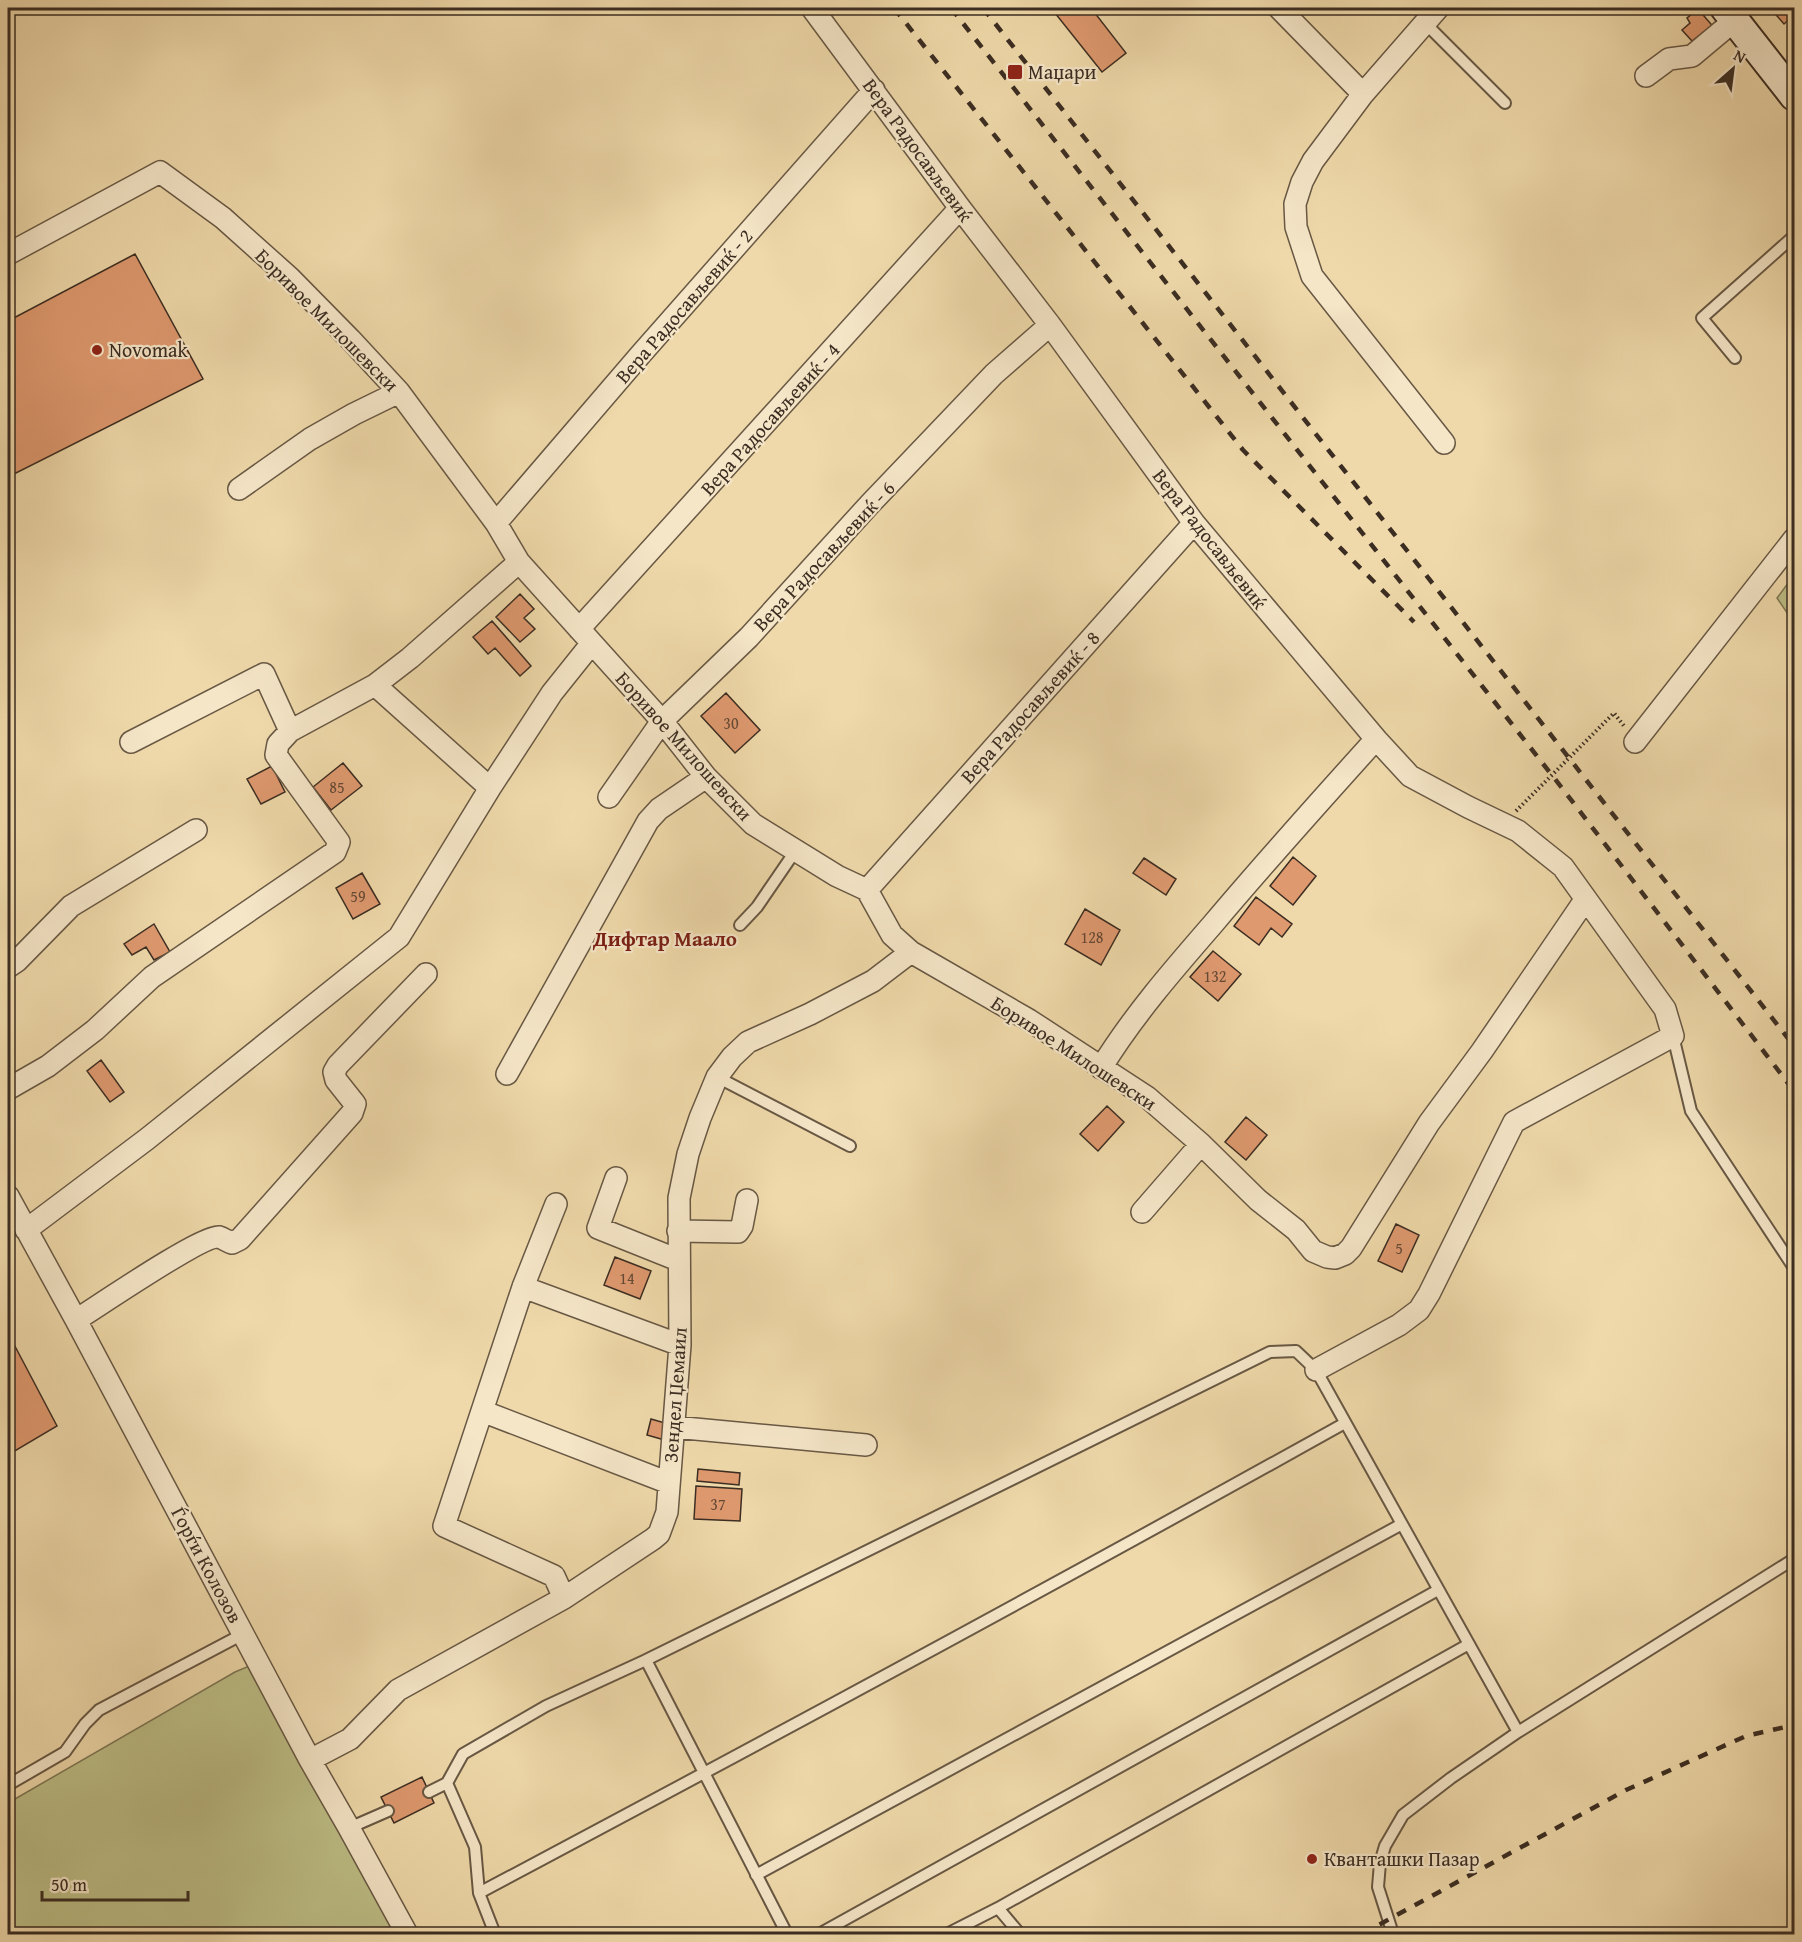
<svg xmlns="http://www.w3.org/2000/svg" width="1802" height="1942" viewBox="0 0 1802 1942" font-family="'Gentium Book Plus',serif">
  <style>
    .green { fill: #bdbe86; stroke: #7c7654; stroke-width: 1.5 }
    .building { fill: #df996f; stroke: #3b2d22; stroke-width: 1.5 }
    .lines { fill: none; stroke-linecap: round; stroke-linejoin: round }
    .service-casing { stroke: #685844; stroke-width: 14 }
    .minor-casing { stroke: #685844; stroke-width: 24 }
    .secondary-casing { stroke: #3b2d22; stroke-width: 32 }
    .path { stroke: #3b2d22; stroke-width: 4; stroke-dasharray: 1.5 3; stroke-linecap: butt }
    .service { stroke: #f5e6c8; stroke-width: 10 }
    .minor { stroke: #f5e6c8; stroke-width: 21 }
    .secondary { stroke: #f5e6c8; stroke-width: 28 }
    .rail { stroke: #3b2d22; stroke-width: 4.5; stroke-dasharray: 10 10; stroke-linecap: butt }
    .poi-dot { fill: #8f2418; stroke: #f5e6c8; stroke-width: 2 }
    .labels { text-anchor: middle; stroke-width: 4.5; stroke-linejoin: round; paint-order: stroke }
    .number-label { font-size: 16px; fill: #644835 }
    .poi-label { font-size: 20px; fill: #3b2d22; stroke: #f5e6c8; text-anchor: start }
    .street-label { font-size: 20px; fill: #3b2d22; stroke: #f5e6c8 }
    .neighbourhood-label { font-size: 21px; font-weight: bold; fill: #7a1f14; stroke: #f5e6c8 }
  </style>
  <rect width="100%" height="100%" fill="#efd9aa"/>
  <filter id="stains"><feTurbulence type="fractalNoise" baseFrequency=".00333" numOctaves="4"/><feColorMatrix values="0 0 0 0 .2 0 0 0 0 .09 0 0 0 0 .02 0 0 0 .5 -.17"/></filter>
  <radialGradient id="worn" r=".72"><stop offset=".6" stop-color="#630" stop-opacity="0"/><stop offset="1" stop-color="#630" stop-opacity=".3"/></radialGradient>
  <path class="green" d="M1794,575v48l-17,-25z
    M259,1662l148,272h-399v-131l227,-131z"/>
  <path class="building" d="M1051,8h40l35,45 -24,19z
    M1770,8h24v7l-10,9z
    M1698,9l18,21 -11,10 -5,-5 -8,6 -10,-11 8,-7 -3,-5z
    M135,254l68,125 -195,98v-156z
    M520,594l14,15 -10,9 11,11 -15,13 -24,-25z
    M492,621l39,45 -11,10 -25,-28 -7,6 -15,-17z
    M726,693l34,37 -25,23 -34,-37z
    M343,763l19,23 -31,24 -18,-23z
    M272,766l13,26 -24,12 -14,-25z
    M1293,857l23,19 -23,29 -23,-19z
    M1144,858l32,21 -10,16 -33,-22z
    M362,873l18,31 -27,15 -17,-31z
    M1256,897l36,27 -10,13 -11,-9 -12,17 -25,-19z
    M1085,909l35,21 -19,35 -36,-21z
    M154,924l16,28 -16,8 -8,-13 -14,8 -8,-11z
    M1213,951l28,23 -23,27 -28,-24z
    M101,1060l23,32 -14,10 -23,-31z
    M1107,1106l17,16 -26,29 -18,-17z
    M1246,1117l21,18 -21,25 -21,-18z
    M1396,1224l23,11 -17,37 -24,-11z
    M615,1257l36,14 -11,28 -36,-14z
    M8,1333l49,93 -49,29z
    M651,1419l21,6 -4,16 -21,-6z
    M698,1469l42,4 -1,12 -42,-4z
    M696,1486l46,3 -2,32 -46,-2z
    M422,1777l12,26 -40,20 -13,-26z"/>
  <g class="lines">
    <defs>
      <path id="service" d="M1425,23l80,80
        M1735,358l-33,-40 92,-82
        M740,925l17,-18 39,-57
        M1673,1036l18,75 103,157
        M717,1077l133,69
        M646,1660l141,274
        M447,1783l28,64 4,46 16,41
        M8,1785l57,-33 20,-28 14,-14 144,-76
        M429,1792l18,-9 16,-29 83,-48 100,-46 624,-308 26,-1 20,19 202,362
        M349,1828l39,-17
        M756,1875l646,-351
        M479,1893c290,-154 579,-310 866,-470
        M998,1908l22,26
        M819,1934l619,-344
        M947,1934l51,-26 471,-264
        M1393,1934l-15,-47 2,-24 5,-17 18,-31 48,-37 67,-46 276,-173"/>
      <path id="minor" d="M812,8l148,200 90,117 144,198 182,216 34,37 58,31 50,24 45,36 102,142 8,27 -159,86 -85,172 -10,16 -20,15 -83,45
        M1279,8l84,86
        M1438,8l-75,86 -50,67 -11,21 -7,22 1,23 16,49 132,167
        M1646,76l23,-17 23,-3 43,-36
        M8,254l152,-82 63,46 67,60 60,61 49,53 97,131 23,39 143,159 44,56 47,47 84,52 30,14 25,45 19,17 118,68 118,77 54,47 57,56 38,30 17,21 14,6 8,1 10,-4 6,-6 78,-125 53,-72 103,-151
        M239,489l71,-50 44,-25 45,-22
        M496,523l145,-169 233,-264
        M579,629l381,-421
        M375,685l115,103
        M131,742l133,-68 26,57
        M1635,742l159,-203
        M609,797l53,-76 87,-84 120,-132 125,-131 56,-49
        M867,890l327,-367
        M8,967l9,-6 54,-55 125,-76
        M1101,1068c32,-52 72,-98 112,-144 53,-63 108,-124 163,-185
        M507,1074l141,-253 11,-12 47,-32
        M8,1089l40,-23 47,-36 57,-53 183,-125 4,-10 -63,-87 2,-11 12,-13 85,-46 35,-27 109,-96
        M616,1178l-18,50 80,32
        M8,1196l68,124 234,440 39,68 58,106
        M556,1204l-33,83 -79,239 110,50 10,22
        M1142,1212l59,-68
        M26,1230l121,-91 252,-202 91,-149 62,-95 40,-50
        M678,1231l60,1 4,-6 5,-26
        M523,1287l157,58
        M76,1320c21,-13 126,-85 143,-83 4,1 9,5 13,6l8,-4 112,-126 3,-9 -19,-24 -2,-8 4,-7 88,-91
        M482,1411l187,72
        M674,1427l192,18
        M310,1760l40,-21 48,-49 166,-92 89,-59 6,-5 8,-22 13,-167 -1,-147 9,-44 12,-36 17,-41 15,-20 16,-15 62,-28 63,-33 38,-29"/>
      <path id="secondary" d="M1725,8l69,88"/>
    </defs>
    <use href="#service" class="service-casing"/>
    <use href="#minor" class="minor-casing"/>
    <use href="#secondary" class="secondary-casing"/>
    <path class="path" d="M1516,811l98,-98 10,13"/>
    <use href="#service" class="service"/>
    <use href="#minor" class="minor"/>
    <use href="#secondary" class="secondary"/>
    <path class="rail" d="M894,8l349,442 171,172
      M951,8l611,780 232,303
      M983,8l811,1038
      M1362,1934l264,-144 120,-54 48,-11"/>
  </g>
  <g class="poi-dot">
    <rect x="1007" y="64" width="16" height="16" rx="3"/>
    <circle cx="97" cy="350" r="6"/>
    <circle cx="1312" cy="1859" r="6"/>
  </g>
  <g class="labels">
    <g class="number-label">
      <text x="731" y="729">30</text>
      <text x="337" y="793">85</text>
      <text x="358" y="902">59</text>
      <text x="1092" y="943">128</text>
      <text x="1215" y="982">132</text>
      <text x="1399" y="1254">5</text>
      <text x="627" y="1284">14</text>
      <text x="718" y="1510">37</text>
    </g>
    <g class="poi-label">
      <text x="1028" y="79">Маџари</text>
      <text x="109" y="357">Novomak</text>
      <text x="1324" y="1866">Кванташки Пазар</text>
    </g>
    <g class="street-label">
      <text transform="translate(918 150) rotate(54)" y="7">Вера Радосављевиќ</text>
      <text transform="translate(684 306) rotate(-49)" y="7">Вера Радосављевиќ - 2</text>
      <text transform="translate(327 320) rotate(45)" y="7">Боривое Милошевски</text>
      <text transform="translate(770 419) rotate(-48)" y="7">Вера Радосављевиќ - 4</text>
      <text transform="translate(1210 539) rotate(52)" y="7">Вера Радосављевиќ</text>
      <text transform="translate(824 556) rotate(-47)" y="7">Вера Радосављевиќ - 6</text>
      <text transform="translate(1030 707) rotate(-48)" y="7">Вера Радосављевиќ - 8</text>
      <text transform="translate(684 746) rotate(48)" y="7">Боривое Милошевски</text>
      <text transform="translate(1074 1053) rotate(33)" y="7">Боривое Милошевски</text>
      <text transform="translate(675 1395) rotate(-86)" y="7">Зендел Џемаил</text>
      <text transform="translate(207 1565) rotate(62)" y="7">Ѓорѓи Колозов</text>
    </g>
    <g class="neighbourhood-label">
      <text x="665" y="946">Дифтар Маало</text>
    </g>
  </g>
  <rect width="1802" height="1942" fill="none" stroke="#efd9aa" stroke-width="30"/>
  <rect x="9" y="9" width="1784" height="1924" fill="none" stroke="#3b2d22" stroke-width="3"/>
  <rect x="15" y="15" width="1772" height="1912" fill="none" stroke="#3b2d22" stroke-width="1.5"/>
  <g transform="translate(1733 69) rotate(28)" stroke="#f5e6c8" stroke-width="4.5" paint-order="stroke">
  <path d="M0-4.5L10 22L0 15L-10 22Z" fill="#3b2d22"/>
  <text y="-9" font-size="16" font-weight="bold" text-anchor="middle" fill="#3b2d22">N</text>
  </g>
  <path d="M42 1891v9h146v-9" fill="none" stroke="#3b2d22" stroke-width="3"/>
  <text x="51" y="1891" font-size="18" fill="#3b2d22" stroke="#f5e6c8" stroke-width="4.5" paint-order="stroke">50 m</text>
  <rect width="100%" height="100%" filter="url(#stains)"/>
  <rect width="100%" height="100%" fill="url(#worn)"/>
</svg>
